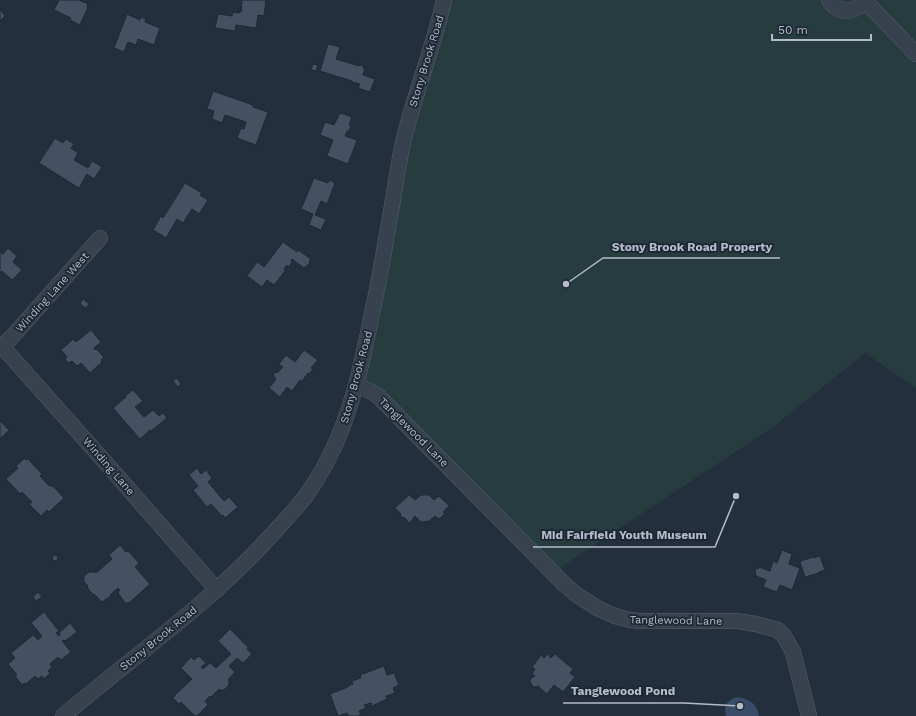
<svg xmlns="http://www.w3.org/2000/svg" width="916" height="716" viewBox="0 0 916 716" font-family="'Work Sans',sans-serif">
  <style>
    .green { fill: #263c3f }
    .water { fill: #394c67 }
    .building { fill: #455162; stroke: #1f2835 }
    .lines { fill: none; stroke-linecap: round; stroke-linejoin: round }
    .minor-casing { stroke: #565f6c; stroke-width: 16 }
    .minor { stroke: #38414e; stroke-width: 15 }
    .labels { text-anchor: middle; stroke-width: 3.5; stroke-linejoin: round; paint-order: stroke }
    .street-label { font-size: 11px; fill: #b4bcc9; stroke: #1d2633 }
    .leader { fill: none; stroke: #b4bcc9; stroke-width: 1.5 }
    .callout-dot { fill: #b4bcc9; stroke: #1d2633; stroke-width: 1.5 }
    .callout-label { font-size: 12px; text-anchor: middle; font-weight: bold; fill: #b4bcc9; stroke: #1d2633; stroke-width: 3.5; stroke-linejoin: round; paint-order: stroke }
  </style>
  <rect width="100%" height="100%" fill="#242f3e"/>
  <path class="green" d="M440,0h476v388l-51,-35 -92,74 -221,146 -193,-192z"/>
  <path class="water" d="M737,697c12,2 20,6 22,19h-33c-3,-10 1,-16 11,-19z"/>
  <path class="building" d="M59,0h20l9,4 -1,3h1l-8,18 -10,-5 1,-2 -17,-8z
    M242,0h24l-2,16 -6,-1 -2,13 -20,-3 -1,6 -20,-3 3,-14 14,2 1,-4 6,1v-1h2z
    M0,9l5,7 -5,5z
    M127,14l13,6 1,-3 5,2 -1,3 15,6 -6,17 -16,-6 -2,6 -8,-3 -4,10 -10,-4z
    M328,44l12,3 -4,12 23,7v-1l5,1 -1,2 2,1 -2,6 12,4 -5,13 -12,-4 2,-4 -8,-2v-1l-32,-10z
    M313,64l5,1 -2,6 -5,-1z
    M213,91l40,14v2l15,5 -12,33 -19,-7 4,-10 3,1 2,-7 -21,-7 -3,8 -10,-4 2,-8 -7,-2z
    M340,113l12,4 -3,8 2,1 -2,5h-2l-2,5 12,4 -9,24 -21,-8 6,-16 -13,-5 5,-13 9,3z
    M55,138l8,5 3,-4 8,5 -3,4 7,5 -4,7 14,8 4,-7 10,6 -8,12 -7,-5 -8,14 -40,-25z
    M314,178l14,5 1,-3 6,3 -8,21 -6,-3 -6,14 11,4 -5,11 -12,-5 4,-11 -12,-5z
    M185,183l17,10 -2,2 8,5 -9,14 -7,-5 -9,14 -6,-4 -11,19 -13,-8 8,-14 2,2z
    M283,242l14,10 1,-2 13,9 -2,2 1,2 -6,5 -12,-9 -1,1 1,2 -3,5 -2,-2 -3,4 1,2 -11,14 -7,-5 -5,7 -15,-11 10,-14 7,5z
    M8,248l9,8 -4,6 9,8 -10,10 -10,-9 -2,2v-21l3,2z
    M83,299l6,5 -3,4 -6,-4z
    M91,330l10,12 -7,6 1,2 1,-1 8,8 -3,3 1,2 -12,11 -9,-10 -4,3 -5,-5 -4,2 -3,-4 2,-2 -6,-7 12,-11 3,3z
    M304,350l14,10 -7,8 2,1 -4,5 -1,-1 -6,8 -2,-1 -8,11 -5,-4 -7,10 -11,-9 7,-9 -3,-4 3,-3 1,1 6,-6 -4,-3 7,-9 9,7z
    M177,378l4,6 -3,3 -5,-6z
    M133,390l10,11 -8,6 9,10 9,-7 6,6 4,-3 4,5 -16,13 -1,-1 -10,9 -27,-31 13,-11 -1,-1z
    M0,421l9,9 -9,9z
    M25,458l1,2 2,-1 14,15 -2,2 9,10 1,-1 2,2 1,-1 11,12 -15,14 -2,-2 -6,6 -12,-12 3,-2 -10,-10 -2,2 -14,-15 12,-11 -2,-2z
    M197,468l4,6 5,-4 6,8 -4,4 16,19 5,-4 9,10 -13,11 -2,-3 -1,1 -11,-12 -4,3 -14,-17 5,-4 -9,-11z
    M409,495l6,5 6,-5h8l5,5 5,-4 10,10 -6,6 2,2 -6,5 -4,-3 -6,5 -7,1 -2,-1 -5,-5 -2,2h1l-5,5 -5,-6 -1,1 -3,-3 1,-1 -6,-6z
    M120,545l6,7 2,-1 11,12 -4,4 15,17 -21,19 -1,-1 -2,2 -8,-11 1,-1 -1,-1 2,-1 -2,-2 -8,7 1,1 -9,6 -8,-8 -1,1 -6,-8 1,-1 -4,-4v-6l5,-4h6l1,1 16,-14 -3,-4z
    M782,550l10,4 -3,10 11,4 -8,22 -12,-5 -3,7 -14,-5 3,-7 -10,-4v-2l-1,-1 1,-5 2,1 1,-2 11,4 3,-10 4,2z
    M53,555l5,1 -1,5 -5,-1z
    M820,556l5,14 -6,2v1l-14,4 -5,-15 1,-1 12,-4h1v1z
    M38,592l4,5 -6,4 -3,-4z
    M44,612l15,19 -3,2 3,3 1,-1 -1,-2 11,-10 7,9 -12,9 -1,-1 -2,1 9,11 -10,8 -3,-3 -8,7 2,3 -4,4 2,2 -6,6 -2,-3 -4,3 -3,-3 -9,8 -2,-1 -2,2 -7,-9 2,-1 -9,-11 7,-6 -4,-5 22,-18 5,5 4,-4 -11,-13z
    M230,629l18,18 -1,2 5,5 -9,9 -6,-5 -8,8 6,6 -7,8 1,1v4l-5,5h-4l-1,-1 -8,8 -1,-1 -5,5 3,4 -11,11h-2l-14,-14 -2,2 -6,-6 2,-2v-1l17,-16 -11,-11 10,-11 3,3 5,-4 7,7 -5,4 2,2 7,-6 6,5 15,-14 -13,-13z
    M547,654l4,4 4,-4 18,15 -3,4 5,4 -12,15 -9,-7 -7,9 -9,-8 -4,1 -3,-3 -1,-4 3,-3 2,-1 -3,-2 3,-5 -3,-2 9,-12 3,3z
    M384,666l3,9 7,-2 5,12 -6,3 2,5 -9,3 1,3 -15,7 -1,-3 -7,2 2,3 -7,3 2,4 -3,1h-9l-2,-3 -9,3 -8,-22 18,-7v-1l5,-2 -1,-3 9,-3 -1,-3z"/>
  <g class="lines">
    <defs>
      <path id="minor" d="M829,0c11,16 24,12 37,2v-2
        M866,2l50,52
        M0,344l105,118 112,128
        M2,346l9,-8 89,-100
        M356,385l14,6 8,5 186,188 13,11 22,14 16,7 15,4 9,1h98l19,3 22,6 6,6 9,16 16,64
        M63,716c68,-58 142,-109 203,-175 13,-14 27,-29 39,-44 38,-52 53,-112 65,-174 6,-28 12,-56 16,-84 6,-30 10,-61 16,-92 11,-50 31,-97 42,-147"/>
    </defs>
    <use href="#minor" class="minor-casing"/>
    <use href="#minor" class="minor"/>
  </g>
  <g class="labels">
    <g class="street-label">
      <text transform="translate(426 61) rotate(-73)" y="4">Stony Brook Road</text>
      <text transform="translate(52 292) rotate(-48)" y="4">Winding Lane West</text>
      <text transform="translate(356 377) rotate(-75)" y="4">Stony Brook Road</text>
      <text transform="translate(414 432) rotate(45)" y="4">Tanglewood Lane</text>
      <text transform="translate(109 466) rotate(49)" y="4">Winding Lane</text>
      <text transform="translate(676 620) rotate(1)" y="4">Tanglewood Lane</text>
      <text transform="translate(158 638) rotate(-39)" y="4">Stony Brook Road</text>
    </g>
  </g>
  <path class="leader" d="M566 284L603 258H780M736 496L715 547H533M740 706L684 703H563"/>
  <g class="callout-dot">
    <circle cx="566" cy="284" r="4"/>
    <circle cx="736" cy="496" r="4"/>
    <circle cx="740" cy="706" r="4"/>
  </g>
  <g class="callout-label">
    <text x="692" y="251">Stony Brook Road Property</text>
    <text x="624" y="539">Mid Fairfield Youth Museum</text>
    <text x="623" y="695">Tanglewood Pond</text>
  </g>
  <path d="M772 34v6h99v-6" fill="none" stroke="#b4bcc9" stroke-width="2"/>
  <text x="778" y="34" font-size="12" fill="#b4bcc9" stroke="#1d2633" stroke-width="3" paint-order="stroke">50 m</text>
</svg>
